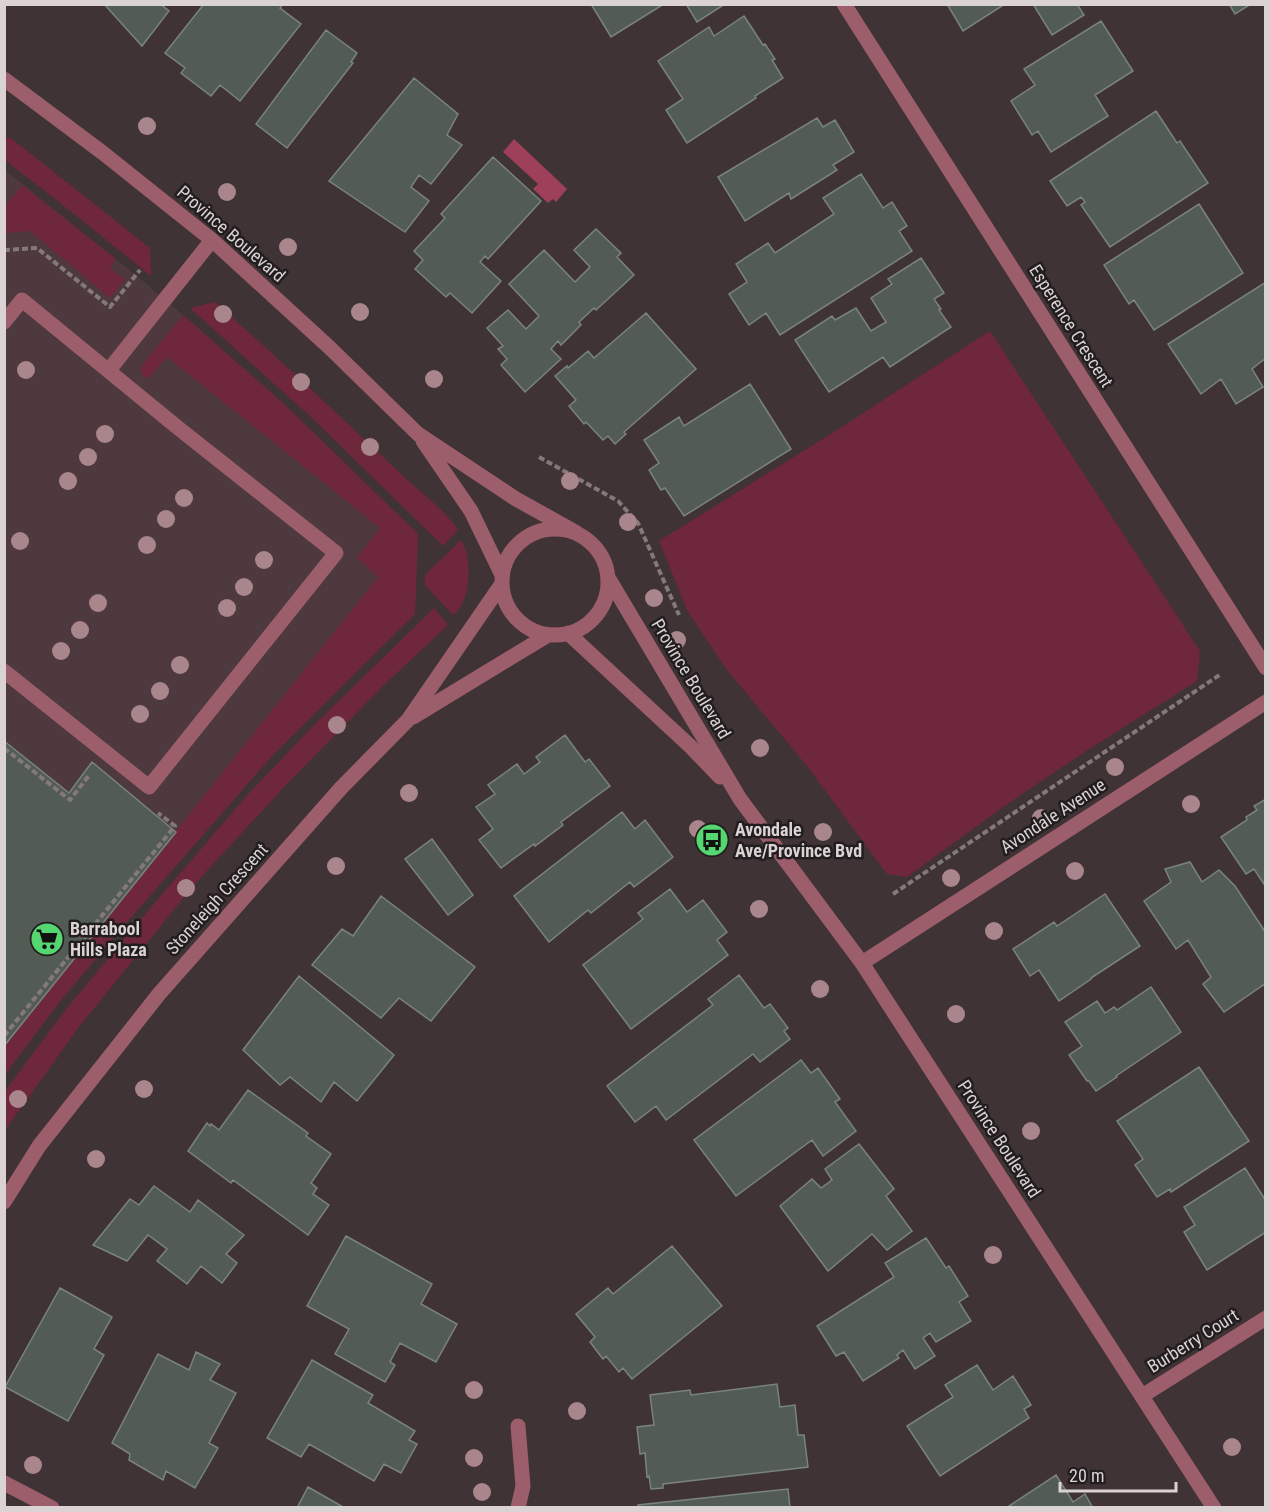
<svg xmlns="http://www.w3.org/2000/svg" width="1270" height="1512" viewBox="0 0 1270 1512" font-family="'Roboto Condensed',sans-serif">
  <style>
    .built { fill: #4e3a3e }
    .green { fill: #6f273b }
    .water { fill: #9e4059 }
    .building { fill: #535c54; stroke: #79847a; stroke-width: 1.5 }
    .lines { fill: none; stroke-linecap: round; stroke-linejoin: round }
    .path { stroke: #84797a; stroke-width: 4; stroke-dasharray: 6 3; stroke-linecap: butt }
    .minor { stroke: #9d5e6c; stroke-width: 15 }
    .tree { fill: #a9868c }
    .labels { text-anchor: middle; stroke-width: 5; stroke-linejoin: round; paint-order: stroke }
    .street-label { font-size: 18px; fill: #dad2d3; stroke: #221d1e }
    .poi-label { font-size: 18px; font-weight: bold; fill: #dad2d3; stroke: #221d1e; text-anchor: start }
  </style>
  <rect width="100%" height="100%" fill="#403335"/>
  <path class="built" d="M5,170l139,112 39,33 100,88 135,131 -3,80 -143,142 -145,166 -66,78 -56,74z"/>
  <path class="green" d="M5,137l7,2 138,109 1,28 -73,-59 -73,-57z
    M22,185l94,74 -6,9 15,11 -15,19 -80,-67 -25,2v-26z
    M215,302c63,56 124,113 185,171 19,19 43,34 58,57l-15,16 -132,-129 -121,-109z
    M183,315l100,88 135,131 -3,80 -143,142 -145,166 -66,78 -56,74v-28l373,-469 -21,-19 23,-30 -213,-171 -19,22 -6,-5 -1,-5 2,-5z
    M990,331l210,320 -3,30 -114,72 -80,54 -96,70 -20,-3 -80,-108 -80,-96 -39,-58 -29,-71 175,-109z
    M461,540c12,15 10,65 -8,75l-28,-30v-10z
    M434,608l14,17 -65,61 -47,48 -50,51 -93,101 -114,141 -74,103v-39l63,-84 67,-81 115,-134 65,-68z"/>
  <path class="water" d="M514,139l53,50 -11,13 -3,-3 -5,4 -15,-14 5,-5 -35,-32z"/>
  <path class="building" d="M104,4h56l9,7 -27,35z
    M204,4h79l-3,4 21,16 -61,77 -20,-16 -9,11 -30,-23 4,-5 -20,-15z
    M591,4h73l-53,33z
    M686,4h39l-28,18z
    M947,4h58l-42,27z
    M1033,4h44l7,11 -32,20z
    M1229,4h22l-16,10z
    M744,16l19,29 2,-1 10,15 -3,1 11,18 -28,18 1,2 -69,45 -21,-33 17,-11 -25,-38 51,-34 5,9z
    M1101,21l32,50 -38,24 13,21 -57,36 -13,-21 -6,4 -21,-34 24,-16 -11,-16z
    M326,30l31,23 -6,9 2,1 -66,85 -31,-24z
    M414,78l44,36 -11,21 15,10 -31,39 -12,-9 -8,12 18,14 -24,31 -76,-51z
    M1156,111l21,32 3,-2 28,42 -98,64 -29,-42 4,-3 -4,-5 -14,9 -17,-25z
    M817,118l6,9 12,-7 19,32 -21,13 4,5 -46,29 -2,-6 -44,28 -27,-44z
    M493,157l48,44 -53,58 -3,-3 -5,6 21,19 -29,32 -22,-20 -4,4 -31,-28 8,-9 -9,-9 31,-33 -4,-4z
    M861,174l22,34 9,-6 15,24 -8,5 13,20 -132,84 -14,-22 -17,12 -20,-31 18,-12 -11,-18 32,-21 7,10 59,-39 -11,-16z
    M1199,204l44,69 -89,57 -20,-30 -5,4 -25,-39z
    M596,229l25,24 -4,4 17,18 -38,35 -2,-2 -15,14 2,3 -20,20 -3,-4 -7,8 10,10 -36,33 -24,-27 6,-6 -9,-10 5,-3 -16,-18 21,-18 18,19 13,-13 -30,-32 35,-34 31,32 15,-15 -16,-17z
    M921,258l23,35 -10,6 7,10 -2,1 12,17 -61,40 -7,-10 -54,35 -34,-52 37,-24 3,4 21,-12 15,23 15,-9 -15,-24 21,-14 -4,-5z
    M1266,282v76l-14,11 11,18 -27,17 -15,-25 -20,15 -33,-50z
    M646,313l50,56 -72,63 2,2 -11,10 -7,-8 -5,4 -17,-18 -2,2 -15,-18 7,-6 -21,-24 12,-10 1,2 20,-17 6,7z
    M750,384l41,65 -107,67 -19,-28 -4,2 -12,-20 10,-7 -15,-23 35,-23 5,9z
    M565,735l20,27 4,-3 21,27 -49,36 2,3 -28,21 -1,-2 -33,24 -22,-28 14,-11 -17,-22 19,-13 -7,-9 29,-21 7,10 16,-12 -4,-5z
    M4,741l65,52 23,-31 84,70 -172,214z
    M1266,799v88l-12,-18 -8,5 -25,-37 26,-17 -1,-3 11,-7 -3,-4z
    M622,812l13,17 10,-9 28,37 -39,30 -4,-5 -39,31 -3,-3 -39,32 -35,-46z
    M432,839l41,56 -25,20 -43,-56z
    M1190,862l12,20 17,-12 16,16 31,47v50l-42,29 -21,-28 8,-7 -23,-37 -12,9 -32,-48 27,-19 -6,-13z
    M670,889l17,23 16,-12 24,32 -10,8 11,15 -97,74 -48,-64 60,-46 -5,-6z
    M1105,894l35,52 -49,32v1l-32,22 -20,-31 -9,6 -17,-27 41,-27 3,4z
    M381,896l94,71 -44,54 -32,-23 -18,20 -69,-53 30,-36 11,7z
    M739,975l25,33 6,-4 18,24 -4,3 6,8 -30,23 -7,-8 -87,66 -10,-14 -21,16 -28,-36 106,-81 -5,-6z
    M299,976l95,79 -37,46 -23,-19 -13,20 -31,-25 -10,8 -37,-35z
    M1151,987l30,45 -65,44 1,1 -21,14 -7,-10h-2l-18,-26 13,-9 -17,-24 32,-21 8,12 9,-6 3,3z
    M801,1060l10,13 7,-5 22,31 -5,3 21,29 -33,25 -11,-16 -76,56 -42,-56z
    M1199,1067l50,74 -78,51 -1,-3 -13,8 -22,-32 8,-6 -26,-38z
    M248,1090l60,43 -2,3 25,18 -20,29 6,5 -4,6 16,11 -21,30 -75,-55 -2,3 -43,-32 19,-28 3,3 1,-2 8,6z
    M859,1144l35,45 -8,7 26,35 -25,19 -15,-16 -44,37 -48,-65 32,-27 9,9 11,-8 -7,-11z
    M1245,1168l21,33v31l-59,38 -23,-38 11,-7 -11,-18z
    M154,1186l36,26 8,-12 46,35 -18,19 11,9 -15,20 -21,-17 -14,18 -30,-23 10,-12 -19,-14 -21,26 -34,-16 37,-46 9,6z
    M346,1236l86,48 -11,20 36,20 -21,38 -36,-19 -10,19 5,3 -10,17 -50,-28 14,-25 -42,-23z
    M926,1238l20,30 3,-2 19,30 -9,6 12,19 -35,21 -6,-9 -7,5 12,18 -20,13 -12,-19 -6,5 2,3 -36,23 -19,-29 -8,4 -19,-30 77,-49 -9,-14z
    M672,1246l50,60 -90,73 -9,-11 -4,4 -13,-16 -3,3 -13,-17 5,-5 -19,-23 32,-26 5,6z
    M60,1288l52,29 -18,32 10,6 -36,66 -63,-34z
    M196,1352l24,12 -10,16 26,13 -27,50 9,5 -23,40 -29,-17 -3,9 -34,-20 1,-6 -18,-11 46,-89 31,16z
    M312,1360l61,35 -5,8 47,28 -6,9 8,4 -16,29 -17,-9 -10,17 -65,-37 -8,13 -34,-19z
    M977,1365l16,25 20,-14 18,29 -7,4 5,9 -89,58 -33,-50 46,-29 -8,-12z
    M777,1384l3,23 15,-2 3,30h6l4,32 -145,17v4l-12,1 -2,-13 -2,1 -2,-24 -5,1 -3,-27 17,-2 -4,-30 40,-5 1,5z
    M1056,1475l17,27 12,-8 8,14h-87z
    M308,1487l37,21h-48z
    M788,1489l2,19h-152v-3z"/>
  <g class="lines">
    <path class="path" d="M4,250l33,-2 73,59 30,-37
      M539,457l79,44 20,22 41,92
      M4,748l66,52 20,-26
      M893,894l328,-220
      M4,1036l171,-210 -17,-13"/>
    <path class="minor" d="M844,4l422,664
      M4,79l99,74 109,87 118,108 88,86 98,65 61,34
      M4,322l18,-22 155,127 159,126 -187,234 -145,-116
      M109,370l103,-130
      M423,441l48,70 31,64
      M502 582a53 53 0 1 1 106 0a53 53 0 1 1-106 0Z
      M609,579l131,220 122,164 352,545
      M568,633l122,113 30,31
      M413,717l135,-82
      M862,963l404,-261
      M4,1202l35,-56 120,-152 182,-206 67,-68 93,-135
      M1142,1396l124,-78
      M518,1426l5,60 -5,22
      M4,1483l48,25"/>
  </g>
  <g class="tree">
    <circle cx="147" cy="126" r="9"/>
    <circle cx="227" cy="192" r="9"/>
    <circle cx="288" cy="247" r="9"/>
    <circle cx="360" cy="312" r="9"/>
    <circle cx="223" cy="314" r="9"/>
    <circle cx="26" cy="370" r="9"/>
    <circle cx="434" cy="379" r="9"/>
    <circle cx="301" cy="382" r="9"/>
    <circle cx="105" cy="434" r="9"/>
    <circle cx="370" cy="447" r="9"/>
    <circle cx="88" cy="457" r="9"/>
    <circle cx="68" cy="481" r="9"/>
    <circle cx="570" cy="481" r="9"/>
    <circle cx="184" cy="498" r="9"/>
    <circle cx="166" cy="519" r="9"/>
    <circle cx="628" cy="522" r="9"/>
    <circle cx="20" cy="541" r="9"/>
    <circle cx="147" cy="545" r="9"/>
    <circle cx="264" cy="560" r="9"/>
    <circle cx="244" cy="587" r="9"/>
    <circle cx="654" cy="598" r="9"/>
    <circle cx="98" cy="603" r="9"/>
    <circle cx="227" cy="608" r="9"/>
    <circle cx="80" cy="630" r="9"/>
    <circle cx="677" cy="640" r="9"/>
    <circle cx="61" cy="651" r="9"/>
    <circle cx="180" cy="665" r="9"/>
    <circle cx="160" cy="691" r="9"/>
    <circle cx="140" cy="714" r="9"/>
    <circle cx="337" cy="725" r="9"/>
    <circle cx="760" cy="748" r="9"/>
    <circle cx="1115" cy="767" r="9"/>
    <circle cx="409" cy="793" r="9"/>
    <circle cx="1191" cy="804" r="9"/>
    <circle cx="1041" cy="818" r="9"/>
    <circle cx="698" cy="829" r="9"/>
    <circle cx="823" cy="832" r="9"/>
    <circle cx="336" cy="866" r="9"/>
    <circle cx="1075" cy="871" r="9"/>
    <circle cx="951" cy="878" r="9"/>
    <circle cx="186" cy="888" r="9"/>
    <circle cx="759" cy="909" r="9"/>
    <circle cx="994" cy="931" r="9"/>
    <circle cx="820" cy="989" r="9"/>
    <circle cx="956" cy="1014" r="9"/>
    <circle cx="144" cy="1089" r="9"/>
    <circle cx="18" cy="1099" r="9"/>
    <circle cx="1031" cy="1131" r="9"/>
    <circle cx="96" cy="1159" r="9"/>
    <circle cx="993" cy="1255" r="9"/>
    <circle cx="474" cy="1390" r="9"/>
    <circle cx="577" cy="1411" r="9"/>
    <circle cx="1232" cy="1447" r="9"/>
    <circle cx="474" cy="1458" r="9"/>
    <circle cx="33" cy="1465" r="9"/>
    <circle cx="482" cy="1492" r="9"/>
  </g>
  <defs>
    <symbol id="bus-disc" viewBox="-11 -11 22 22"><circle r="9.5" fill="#55d671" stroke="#221d1e"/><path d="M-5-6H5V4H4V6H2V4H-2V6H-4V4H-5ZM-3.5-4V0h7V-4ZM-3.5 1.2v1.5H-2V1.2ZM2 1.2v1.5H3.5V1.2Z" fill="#111"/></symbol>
    <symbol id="supermarket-disc" viewBox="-11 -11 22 22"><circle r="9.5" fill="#55d671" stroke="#221d1e"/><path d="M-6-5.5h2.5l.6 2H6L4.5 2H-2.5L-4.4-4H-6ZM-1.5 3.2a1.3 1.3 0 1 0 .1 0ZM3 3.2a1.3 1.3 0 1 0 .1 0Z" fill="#111"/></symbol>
  </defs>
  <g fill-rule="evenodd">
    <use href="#bus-disc" x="693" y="821" width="38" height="38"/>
    <use href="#supermarket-disc" x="28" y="920" width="38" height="38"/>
  </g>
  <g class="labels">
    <g class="street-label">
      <text transform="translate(231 234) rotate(41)" y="6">Province Boulevard</text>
      <text transform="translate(1071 326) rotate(58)" y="6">Esperence Crescent</text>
      <text transform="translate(691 679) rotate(59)" y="6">Province Boulevard</text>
      <text transform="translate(1053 816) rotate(-33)" y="6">Avondale Avenue</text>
      <text transform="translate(217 899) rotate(-48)" y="6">Stoneleigh Crescent</text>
      <text transform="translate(999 1139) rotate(57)" y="6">Province Boulevard</text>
      <text transform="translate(1193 1341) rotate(-32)" y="6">Burberry Court</text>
    </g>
    <g class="poi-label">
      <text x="735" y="836">Avondale<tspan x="735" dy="21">Ave/Province Bvd</tspan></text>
      <text x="70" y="935">Barrabool<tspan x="70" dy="21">Hills Plaza</tspan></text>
    </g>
  </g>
  <rect width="1270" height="1512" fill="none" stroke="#dad2d3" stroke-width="12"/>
  <path d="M1060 1482v9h116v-9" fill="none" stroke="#dad2d3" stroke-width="3"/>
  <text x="1069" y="1482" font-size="18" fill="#dad2d3" stroke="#221d1e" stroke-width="4.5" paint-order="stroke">20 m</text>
</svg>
